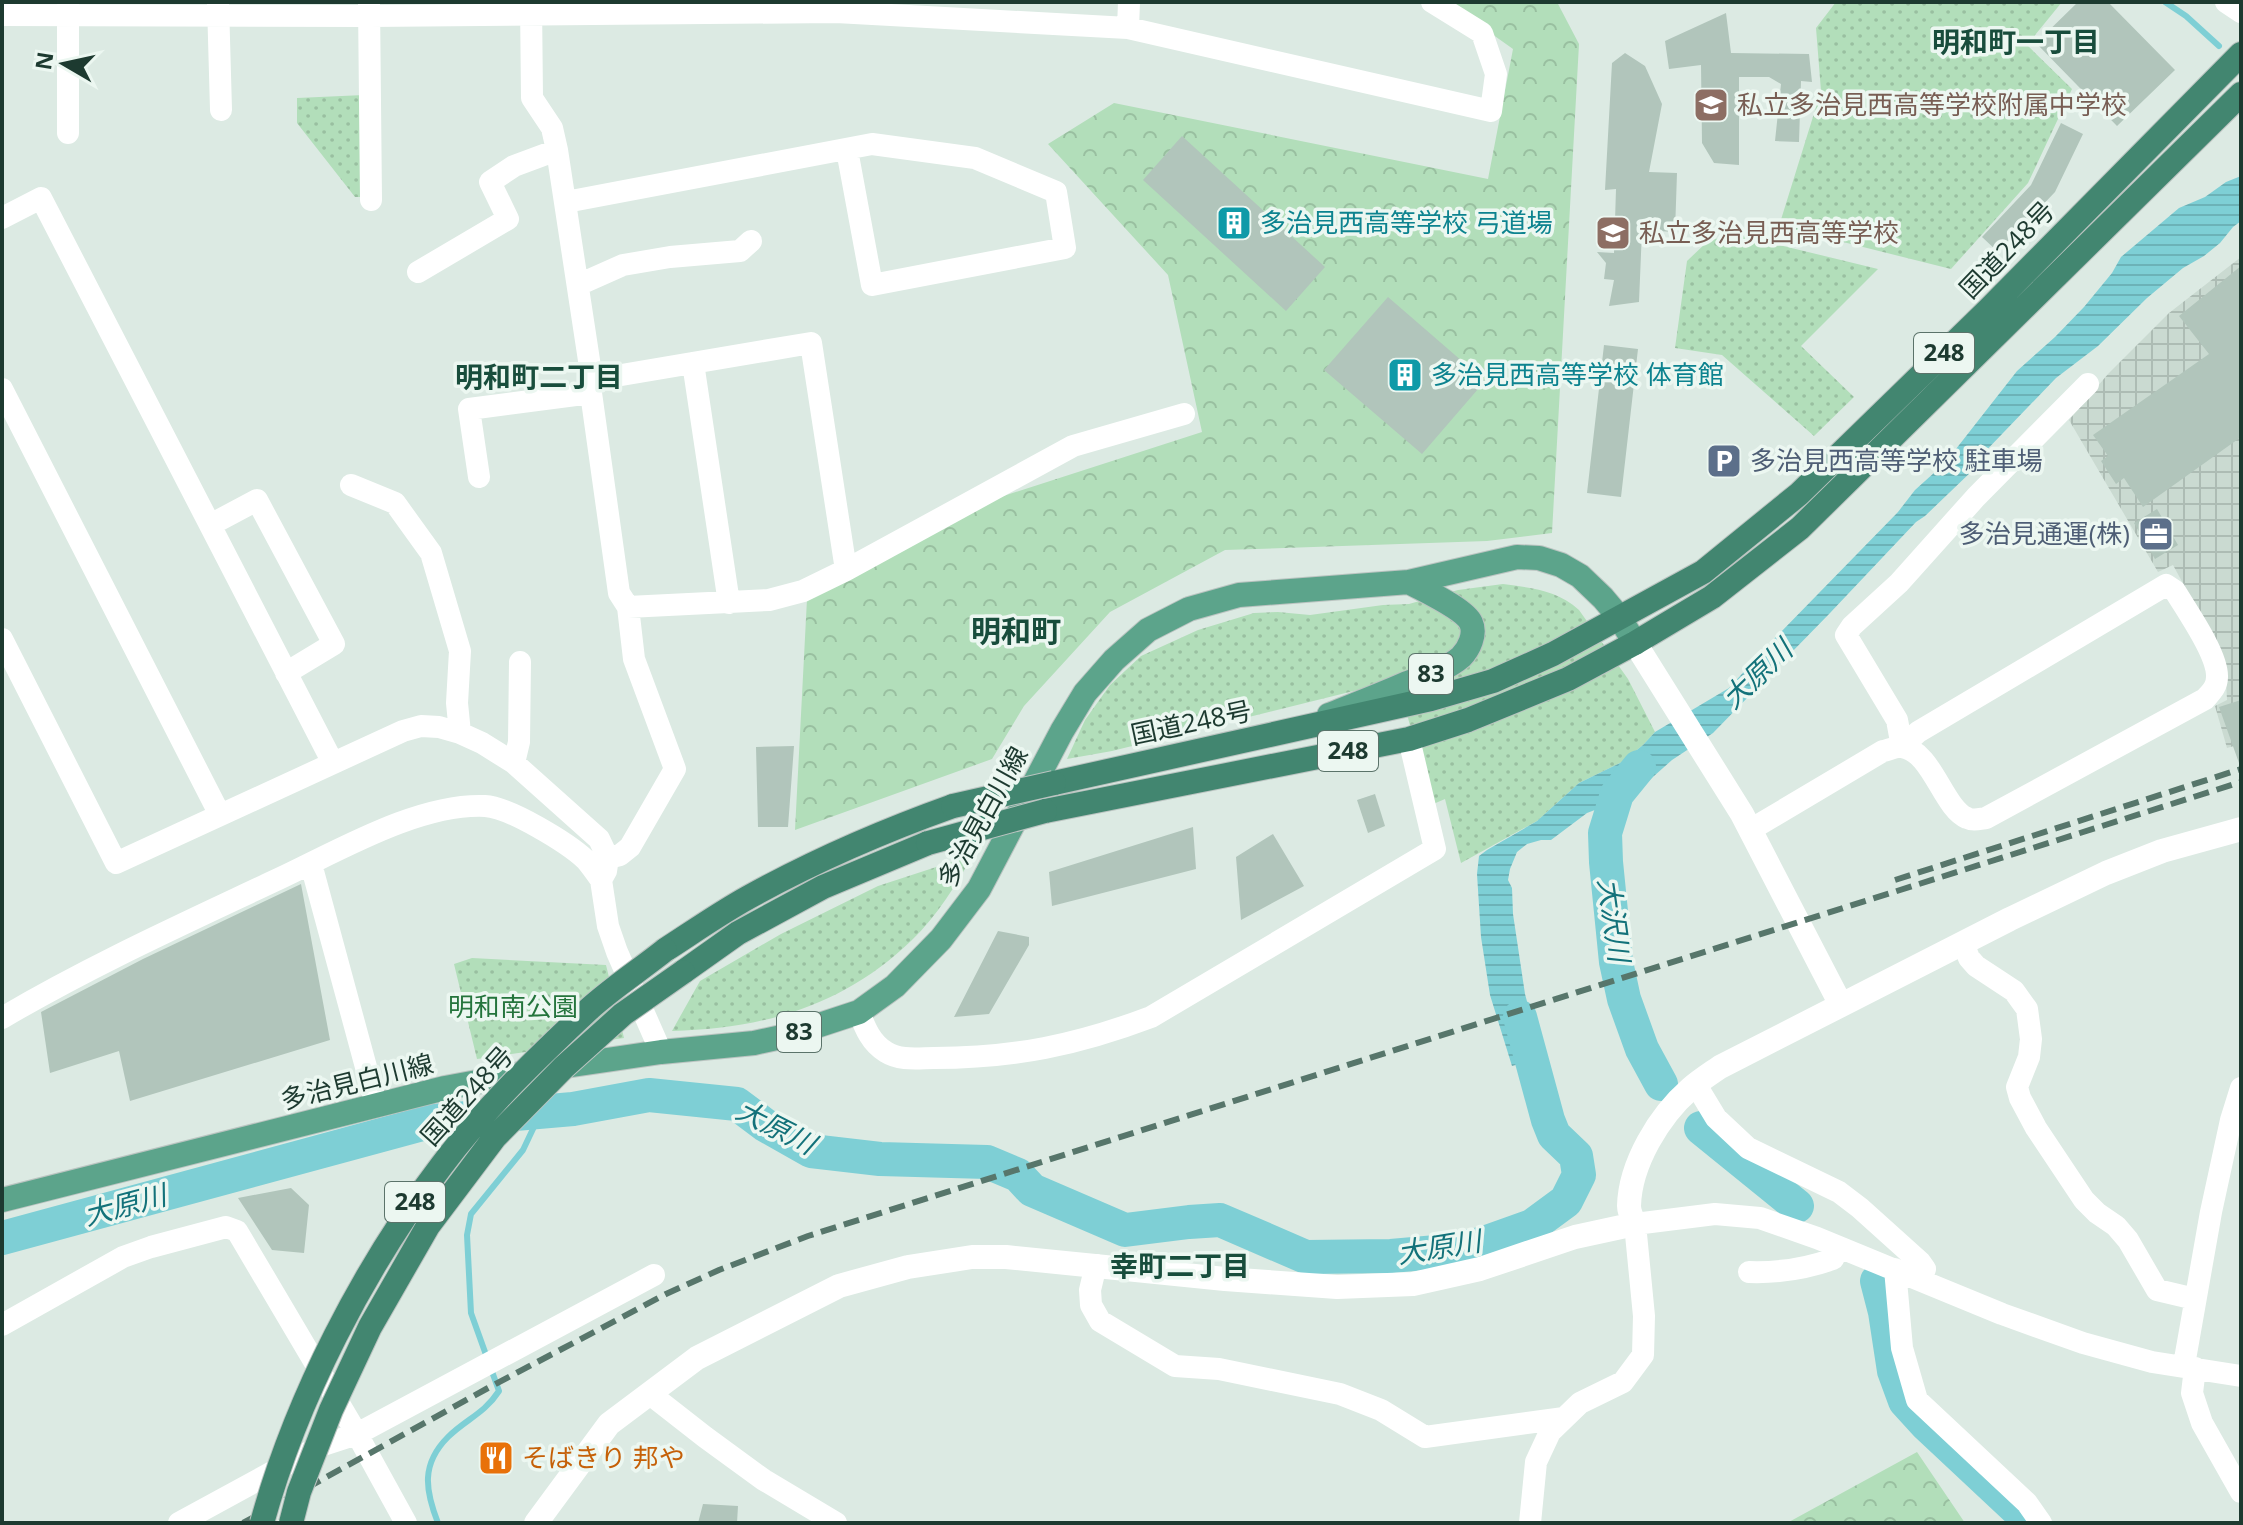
<svg xmlns="http://www.w3.org/2000/svg" width="2243" height="1525" viewBox="0 0 2243 1525" font-family="'Open Sans','Noto Sans JP',sans-serif">
  <style>
    .industrial { fill: url(#industrial-grid) }
    .green { fill: url(#green-dots) }
    .forest { fill: url(#forest-crowns) }
    .water { fill: url(#water-rules) }
    .lines { fill: none; stroke-linecap: round; stroke-linejoin: round }
    .stream { stroke: #7ecfd5; stroke-width: 6 }
    .river { stroke: #7ecfd5; stroke-width: 34 }
    .building { fill: #b1c5bb }
    .primary-casing { stroke: #bbc4c1; stroke-width: 26 }
    .trunk-casing { stroke: #bbc4c1; stroke-width: 26 }
    .minor { stroke: #fff; stroke-width: 22 }
    .tertiary { stroke: #fff; stroke-width: 24 }
    .primary { stroke: #5ca48b; stroke-width: 24 }
    .trunk { stroke: #428670; stroke-width: 24 }
    .rail { stroke: #57766b; stroke-width: 6; stroke-dasharray: 16 8; stroke-linecap: butt }
    .trunk-bridge-casing { stroke: #bbc4c1; stroke-width: 26; stroke-linecap: butt }
    .trunk-bridge { stroke: #428670; stroke-width: 24 }
    .labels { text-anchor: middle; stroke-width: 7; stroke-linejoin: round; paint-order: stroke }
    .shield { fill: #ecf7f1; stroke: #5b736a; stroke-width: 2 }
    .shield-label { font-size: 24px; font-weight: bold; fill: #1d3a30 }
    .education-label { font-size: 26px; fill: #785e54; stroke: #ecf7f1; text-anchor: start }
    .culture-label { font-size: 26px; fill: #0d838f; stroke: #ecf7f1; text-anchor: start }
    .street-label { font-size: 26px; fill: #1d3a30; stroke: #ecf7f1 }
    .service-label { font-size: 26px; fill: #4e5e75; stroke: #ecf7f1; text-anchor: start }
    .park-label { font-size: 26px; fill: #24743c; stroke: #ecf7f1 }
    .food-label { font-size: 26px; fill: #c56008; stroke: #ecf7f1; text-anchor: start }
    .neighbourhood-label { font-size: 28px; font-weight: bold; fill: #184d3c; stroke: #ecf7f1 }
    .water-label { font-size: 28px; font-style: italic; fill: #13727a; stroke: #ecf7f1 }
    .quarter-label { font-size: 30px; font-weight: bold; fill: #184d3c; stroke: #ecf7f1 }
  </style>
  <defs>
    <pattern id="industrial-grid" width="8" height="8" patternUnits="userSpaceOnUse" patternTransform="scale(2)"><rect width="8" height="8" fill="#cadad1"/><path d="M0 4h8M4 0v8" fill="none" stroke="#adbcb4"/></pattern>
    <pattern id="green-dots" width="8" height="8" patternUnits="userSpaceOnUse" patternTransform="scale(2)"><rect width="8" height="8" fill="#b2deba"/><path d="M2 2h.1M6 6h.1" fill="none" stroke="#99bfa0" stroke-width="1.8" stroke-linecap="round"/></pattern>
    <pattern id="forest-crowns" width="20" height="18" patternUnits="userSpaceOnUse" patternTransform="scale(2)"><rect width="20" height="18" fill="#b2deba"/><path d="M2 6a3 3 0 1 1 6 0M12 15a3 3 0 1 1 6 0" fill="none" stroke="#99bfa0"/></pattern>
    <pattern id="water-rules" width="6" height="5" patternUnits="userSpaceOnUse" patternTransform="scale(2)"><rect width="6" height="5" fill="#7ecfd5"/><path d="M0 2.5h6" fill="none" stroke="#6cb2b7"/></pattern>
  </defs>
  <rect width="100%" height="100%" fill="#dceae3"/>
  <path class="industrial" d="M2241,257v487l-14,4 -12,-42 12,-6 -2,-39 -52,-96 -15,7 -89,-152 39,-46 61,-61z"/>
  <path class="green" d="M1836,2h226l-35,43 45,44 -44,94 -77,86 -172,-43 42,-135 -5,-63z
    M364,95l1,102h-10l-58,-74v-25z
    M1734,234l144,35 -77,77 53,51 -40,39 -92,-81 -47,-7 12,-87 21,-20z
    M1503,584c28,4 54,6 76,26l49,69 27,53 -12,13 -21,17 -43,21 -42,38 -76,42 -16,-64 -14,6 -33,-125 -286,71 -45,8 18,-39 25,-35 31,-29 57,-26 56,-17 24,-1 32,3 73,-10 26,-1 49,-14z
    M973,855c-17,30 -36,61 -61,85 -67,65 -148,89 -240,91l28,-50 81,-47 97,-48z
    M472,958l134,7 18,73 -147,21 -23,-95z"/>
  <path class="forest" d="M1447,2h110l22,42 -27,489 -65,8 -262,9 -115,62 -86,94 -32,53 -197,71 12,-231 184,-99 211,-68 -34,-157 -120,-131 66,-41 374,76 25,-130z
    M1917,1452l48,71h-178z"/>
  <path class="water" d="M2241,176v45l-8,6 -13,16 -16,13 -21,12 -36,30 -49,48 -42,32 -78,81 -5,11 -48,46 -9,6 -86,91 -117,120 -41,27 -27,24 -24,16 -34,13 -36,27h-10l-14,4 -10,8 -7,17 -2,11 4,8 1,26 12,80 7,26 3,24 6,14 -29,8 -22,-71 -9,-58 -4,-63 2,-18 8,-6 50,-29 42,-38 43,-21 21,-17 12,-13 74,-44 45,-49 124,-127 17,-22 30,-27 72,-92 38,-34 29,-30 28,-34 9,-16 58,-49 26,-11 21,-15z"/>
  <g class="lines">
    <path class="stream" d="M2165,2l21,14 33,30
      M438,1523c-13,-33 -17,-59 10,-86 18,-18 36,-23 51,-46l-28,-78 -4,-78 4,-21 52,-64 18,-38"/>
    <path class="river" d="M1639,767l-22,27 -12,39 1,29 10,100 8,37 18,50 19,35
      M1701,1128l96,78
      M2,1238l431,-117 140,-12 76,-14 88,9 28,21 46,26 69,8 107,3 31,13 14,15 93,40 64,-8 31,-2 86,37 85,-1 57,-5 36,-8 48,-17 34,-25 13,-26 -3,-19 -22,-21 -6,-15 -28,-103
      M1877,1281l8,31 9,59 11,30 21,23 94,88 6,11"/>
  </g>
  <path class="building" d="M2078,2h30l67,68 -58,56 -81,-83z
    M1726,13l5,40 78,1 3,28 -11,-1 -2,61 -24,-1 6,-57 -12,-7h-30v88l-25,-2 -12,-20 -1,-78 -32,4 -4,-28z
    M1625,53l20,13 17,38 -13,68 28,1 -2,59 -33,-2 -3,72 -30,4 5,-26 -10,-1 2,-16 -9,-11 17,1 2,-64 -11,1 7,-127z
    M2061,123l22,11 -28,58 -57,60 -16,-15 49,-52z
    M1182,136l143,131 -39,44 -143,-131z
    M2241,266v171l-98,70 -19,-29 -8,6 -15,-23 7,-5 -15,-21 116,-81 -30,-38z
    M1388,297l97,84 -63,73 -98,-84z
    M1604,345l34,4 -17,148 -34,-4z
    M2157,509l21,36 -23,14 -21,-36z
    M2241,700v63h-2l-20,-56z
    M794,746l-6,81h-30l-2,-80z
    M1375,794l10,32 -17,7 -11,-33z
    M1193,827l3,42 -144,37 -3,-34z
    M1273,834l31,52 -63,34 -5,-63z
    M301,884l29,156 -200,61 -11,-50 -69,22 -9,-61 102,-53z
    M998,931l31,6v8l-40,69 -35,3z
    M291,1188l18,17 -5,48 -32,-3 -34,-52z
    M703,1504l35,2 -1,17h-39z"/>
  <g class="lines">
    <defs>
      <path id="primary" d="M1329,715c25,-10 51,-20 76,-31 18,-7 41,-14 56,-27 8,-8 15,-23 10,-34 -6,-14 -48,-33 -62,-41
        M2,1200l443,-112 107,-20 109,-16 93,-9 32,-7 73,-24 36,-26 46,-47 38,-50 83,-158 23,-38 29,-33 34,-30 41,-21 50,-14 170,-13 108,-25 22,1 22,7 19,11 23,22 16,19 16,26"/>
      <path id="trunk" d="M1054,783l377,-84 62,-18 60,-27 150,-82 96,-78 189,-184 253,-256
        M1045,811l364,-72 59,-19 100,-41 67,-36 77,-46 88,-69 441,-434
        M665,950c28,-18 55,-37 84,-53 65,-36 134,-66 204,-91
        M683,972l55,-39 85,-46 105,-44"/>
    </defs>
    <use href="#primary" class="primary-casing"/>
    <use href="#trunk" class="trunk-casing"/>
    <path class="minor" d="M531,2l1,96 20,30 5,22 35,230 -1,13 28,200 9,14 6,52 41,110 -45,78 -10,8 -12,3
      M2226,2l15,10
      M218,3l3,107
      M369,3l2,197
      M2,15l367,1 467,-4 292,16 363,83 5,-37 -14,-41 -50,-31
      M1128,28l1,-26
      M68,133v-131
      M566,202l306,-58 103,14 81,34 9,56 -193,37 -25,-135
      M2,218l39,-20 292,565
      M418,272l90,-53 -18,-37 24,-16 43,-16
      M578,285l45,-20 47,-8 70,-6 11,-10
      M693,363l36,240
      M592,380l219,-37 35,227
      M2,389l218,426
      M479,477l-10,-68 122,-16
      M351,485l44,18 36,50 29,98 -3,52 3,30
      M210,525l47,-25 77,144 -48,29
      M628,607l141,-7 34,-9 43,-21 227,-124 111,-32
      M2,639l114,224 287,-132 18,-5 18,1 21,6 22,10 32,20 85,76 9,19 -2,13 -5,9 7,46 9,26 44,100
      M1902,747l-5,-27 -51,-85 6,-9 47,-43 77,-86 112,-113
      M514,763l5,-21 1,-80
      M1750,830l133,-79c5,-1 14,-5 19,-4 30,4 41,61 65,71 6,3 12,1 19,0l219,-119c6,-7 12,-12 12,-22 1,-22 -30,-66 -42,-86l-9,-6 -248,147 -16,15
      M311,864l65,240
      M1963,943l6,15 7,8 38,25 13,18 4,30 -2,18 -12,30 3,11 16,30 48,72 13,13 19,13 12,14 29,50 38,9
      M859,1012c6,16 12,31 27,40 14,9 33,6 48,6 80,0 143,-13 217,-41l284,-168 -26,-110
      M2,1018c88,-52 181,-94 272,-137 61,-28 143,-78 211,-75 24,1 83,37 101,54 5,6 10,13 15,20
      M1696,1085l20,33 32,30 91,44 21,16 60,54 5,7 -4,11
      M1096,1265l-6,25 1,15 9,16 75,45 44,3 121,25 41,16 44,27 139,-19
      M1895,1269l7,79 15,52 110,103 14,20
      M1749,1272c30,1 56,-3 84,-13l6,-12
      M2,1325l121,-68 28,-10 75,-20 11,4 120,203 49,89
      M2184,1365l27,-153 20,-92 10,-32
      M2195,1368l-3,25 10,30 39,69
      M650,1394l55,43 59,43 72,43
      M179,1523l141,-77 37,-12 297,-159
      M1530,1523l6,-61 14,-30 30,-29 43,-21 20,-27 1,-39 -9,-92 80,-10 45,4 57,20 185,76 81,29 69,19 89,14"/>
    <path class="tertiary" d="M1635,643l107,171 99,191
      M536,1523l73,-99 88,-66 142,-72 69,-19 64,-10h34l219,22 112,8 76,-3 67,-15 95,-32 60,-13c-3,-6 -6,-12 -6,-18 1,-42 30,-90 61,-117 9,-8 20,-15 30,-22l290,-148 96,-46 56,-22 79,-22"/>
    <use href="#primary" class="primary"/>
    <use href="#trunk" class="trunk"/>
    <path class="rail" d="M1895,880l346,-111
      M243,1523l245,-135 178,-94 53,-24 89,-34 1433,-454"/>
    <defs>
      <path id="trunk-bridge" d="M953,806l101,-23
        M928,843l117,-32
        M262,1523c34,-124 102,-256 180,-358 42,-56 95,-107 146,-155 24,-22 52,-40 77,-60
        M291,1523l8,-31 32,-82 39,-83 58,-101 67,-89 69,-70 59,-53 60,-42"/>
    </defs>
    <use href="#trunk-bridge" class="trunk-bridge-casing"/>
    <use href="#trunk-bridge" class="trunk-bridge"/>
  </g>
  <defs>
    <symbol id="school-square" viewBox="-11 -11 22 22"><rect x="-9" y="-9" width="18" height="18" rx="4" fill="#8d6e63" stroke="#ecf7f1"/><path d="M0-5L7-2L0 1L-7-2ZM-4 1L0 2.5L4 1V4Q0 6-4 4Z" fill="#fff"/></symbol>
    <symbol id="building-square" viewBox="-11 -11 22 22"><rect x="-9" y="-9" width="18" height="18" rx="4" fill="#0f9aa8" stroke="#ecf7f1"/><path d="M-4-6H4V6H1V3H-1V6H-4ZM-2.5-4.3h1.7v1.8h-1.7ZM.8-4.3h1.7v1.8H.8ZM-2.5-1h1.7V.8h-1.7ZM.8-1h1.7V.8H.8Z" fill="#fff"/></symbol>
    <symbol id="parking-square" viewBox="-11 -11 22 22"><rect x="-9" y="-9" width="18" height="18" rx="4" fill="#5c6f8a" stroke="#ecf7f1"/><path d="M-3.5-5.5H1a3.5 3.5 0 0 1 0 7H-1V5.5H-3.5ZM-1-3.4V-.6H.8a1.4 1.4 0 0 0 0-2.8Z" fill="#fff"/></symbol>
    <symbol id="office-square" viewBox="-11 -11 22 22"><rect x="-9" y="-9" width="18" height="18" rx="4" fill="#5c6f8a" stroke="#ecf7f1"/><path d="M-6-3h4V-5.5h4V-3h4V5H-6ZM-1-4.5V-3h2v-1.5ZM-6 0V1H6V0Z" fill="#fff"/></symbol>
    <symbol id="restaurant-square" viewBox="-11 -11 22 22"><rect x="-9" y="-9" width="18" height="18" rx="4" fill="#e8710a" stroke="#ecf7f1"/><path d="M-5-6h1v4h1v-4h1v4h1v-4h1v5L-1.5 .5V6h-2V.5L-5-1ZM5-6V6H3V1.5H1.5Q1.5-4 5-6Z" fill="#fff"/></symbol>
  </defs>
  <g fill-rule="evenodd">
    <use href="#school-square" x="1691" y="85" width="40" height="40"/>
    <use href="#building-square" x="1214" y="203" width="40" height="40"/>
    <use href="#school-square" x="1593" y="213" width="40" height="40"/>
    <use href="#building-square" x="1385" y="355" width="40" height="40"/>
    <use href="#parking-square" x="1704" y="441" width="40" height="40"/>
    <use href="#office-square" x="2136" y="514" width="40" height="40"/>
    <use href="#restaurant-square" x="476" y="1438" width="40" height="40"/>
  </g>
  <g class="labels">
    <g class="shield">
      <rect x="1914" y="333" width="60" height="40" rx="6"/>
      <rect x="1409" y="654" width="44" height="40" rx="6"/>
      <rect x="1318" y="731" width="60" height="40" rx="6"/>
      <rect x="777" y="1012" width="44" height="40" rx="6"/>
      <rect x="385" y="1182" width="60" height="40" rx="6"/>
    </g>
    <g class="shield-label">
      <text x="1944" y="361">248</text>
      <text x="1431" y="682">83</text>
      <text x="1348" y="759">248</text>
      <text x="799" y="1040">83</text>
      <text x="415" y="1210">248</text>
    </g>
    <g class="education-label">
      <text x="1737" y="114">私立多治見西高等学校附属中学校</text>
      <text x="1639" y="242">私立多治見西高等学校</text>
    </g>
    <g class="culture-label">
      <text x="1260" y="232">多治見西高等学校 弓道場</text>
      <text x="1431" y="384">多治見西高等学校 体育館</text>
    </g>
    <g class="street-label">
      <text transform="translate(2007 250) rotate(-46)" y="9">国道248号</text>
      <text transform="translate(1191 723) rotate(-12)" y="9">国道248号</text>
      <text transform="translate(983 817) rotate(-61)" y="9">多治見白川線</text>
      <text transform="translate(357 1082) rotate(-14)" y="9">多治見白川線</text>
      <text transform="translate(467 1096) rotate(-48)" y="9">国道248号</text>
    </g>
    <g class="service-label">
      <text x="1750" y="470">多治見西高等学校 駐車場</text>
      <text x="2130" y="543" text-anchor="end">多治見通運(株)</text>
    </g>
    <g class="park-label">
      <text x="513" y="1016">明和南公園</text>
    </g>
    <g class="food-label">
      <text x="522" y="1467">そばきり 邦や</text>
    </g>
    <g class="neighbourhood-label">
      <text x="2016" y="52">明和町一丁目</text>
      <text x="539" y="387">明和町二丁目</text>
      <text x="1180" y="1276">幸町二丁目</text>
    </g>
    <g class="water-label">
      <text transform="translate(1757 674) rotate(-44)" y="10">大原川</text>
      <text transform="translate(1614 920) rotate(82)" y="10">大沢川</text>
      <text transform="translate(776 1127) rotate(27)" y="10">大原川</text>
      <text transform="translate(125 1205) rotate(-15)" y="10">大原川</text>
      <text transform="translate(1439 1247) rotate(-9)" y="10">大原川</text>
    </g>
    <g class="quarter-label">
      <text x="1016" y="642">明和町</text>
    </g>
  </g>
  <rect width="2243" height="1525" fill="none" stroke="#1d3a30" stroke-width="8"/>
  <g transform="translate(64 64) rotate(279)" stroke="#ecf7f1" stroke-width="6" paint-order="stroke">
  <path d="M0-6L14 30L0 20L-14 30Z" fill="#1d3a30"/>
  <text y="-12" font-size="22" font-weight="bold" text-anchor="middle" fill="#1d3a30">N</text>
  </g>
</svg>
